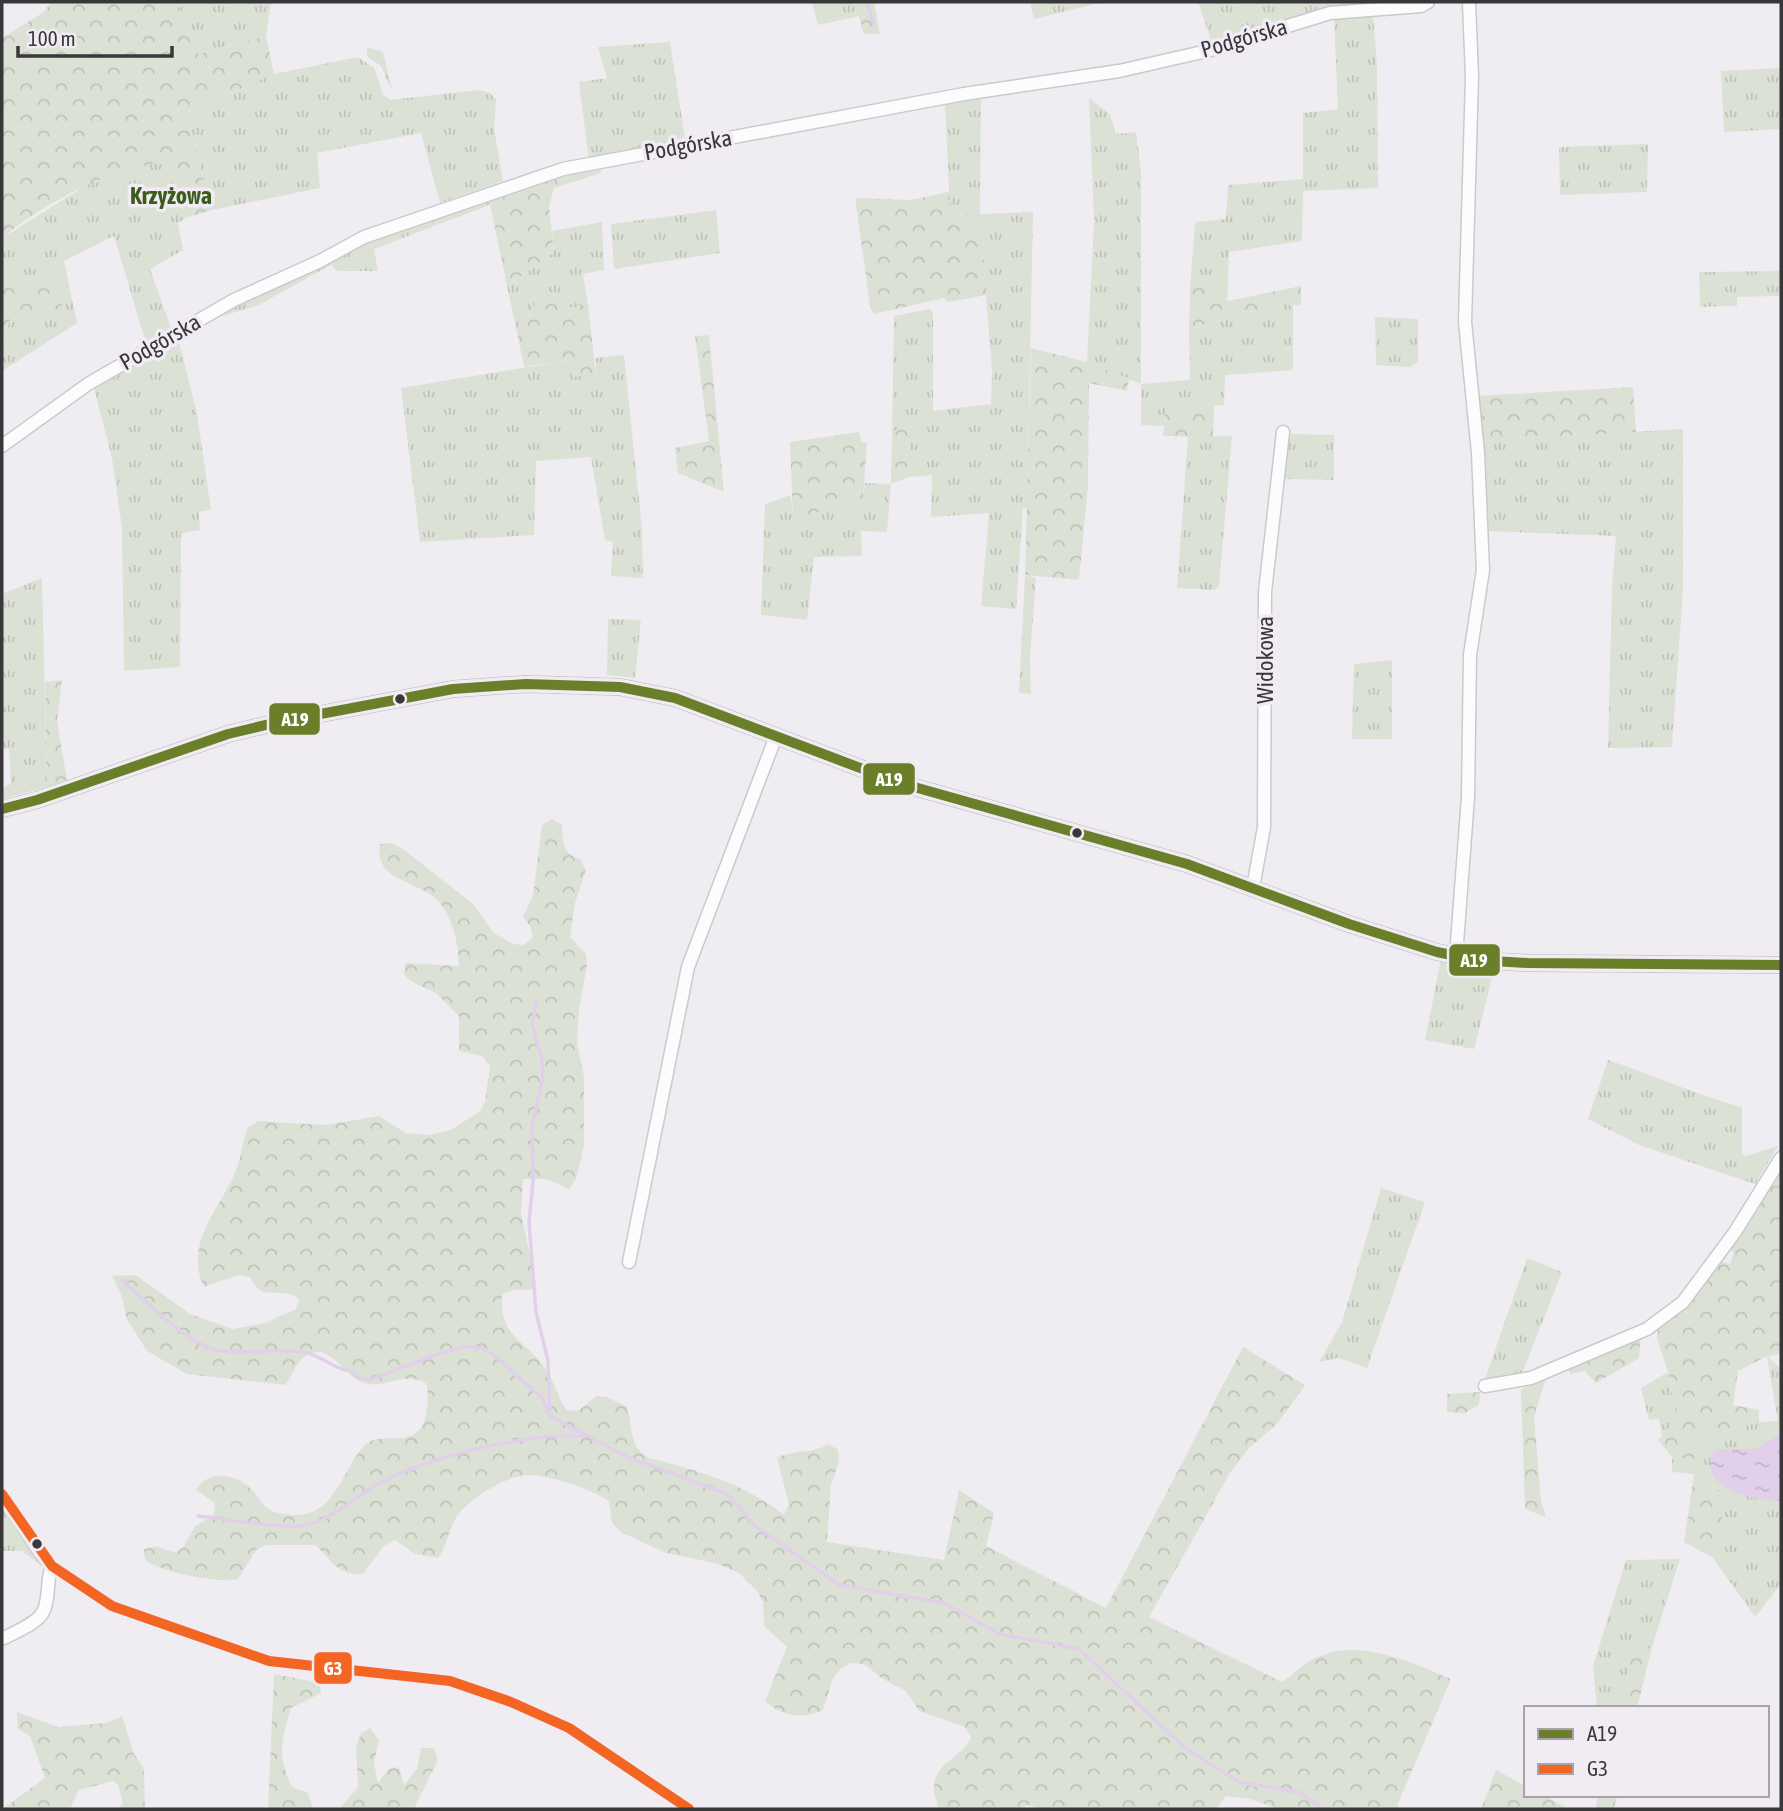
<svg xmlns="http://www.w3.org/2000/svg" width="1783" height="1811" viewBox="0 0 1783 1811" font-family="'Asap Condensed',sans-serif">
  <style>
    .grass { fill: url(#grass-tufts) }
    .forest { fill: url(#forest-crowns) }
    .water { fill: url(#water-ripples) }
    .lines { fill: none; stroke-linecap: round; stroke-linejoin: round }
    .stream { stroke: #e2d0ea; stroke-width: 3.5 }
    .minor-casing { stroke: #cbc9cd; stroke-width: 15 }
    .tertiary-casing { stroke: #cbc9cd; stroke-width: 18 }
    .minor { stroke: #fdfcfd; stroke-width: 12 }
    .tertiary { stroke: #fdfcfd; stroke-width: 16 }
    .bus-1-casing { stroke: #f1ebf4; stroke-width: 16 }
    .bus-2-casing { stroke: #f1ebf4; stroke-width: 16 }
    .bus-1 { stroke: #6b7e29; stroke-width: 10 }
    .bus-2 { stroke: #f26522; stroke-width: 10 }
    .bus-dot { fill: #3a373b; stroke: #f1ebf4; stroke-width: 2.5 }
    .labels { text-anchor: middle; stroke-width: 7; stroke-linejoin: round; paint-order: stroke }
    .street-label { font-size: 23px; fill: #3a373b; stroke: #f1ebf4 }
    .neighbourhood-label { font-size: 24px; font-weight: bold; fill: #3c5c1b; stroke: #f1ebf4 }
    .line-badge { stroke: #f1ebf4; stroke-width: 2.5 }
    .badge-label { font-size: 19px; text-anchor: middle; font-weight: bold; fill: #fff }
  </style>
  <defs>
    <pattern id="grass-tufts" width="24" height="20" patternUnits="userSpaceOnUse" patternTransform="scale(1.75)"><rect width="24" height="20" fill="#dce1d6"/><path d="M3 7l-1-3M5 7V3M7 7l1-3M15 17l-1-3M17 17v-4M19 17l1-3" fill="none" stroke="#bec2b9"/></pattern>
    <pattern id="forest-crowns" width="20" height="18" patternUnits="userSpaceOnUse" patternTransform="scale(1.75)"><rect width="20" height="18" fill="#dce1d6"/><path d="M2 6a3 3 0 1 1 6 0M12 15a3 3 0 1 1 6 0" fill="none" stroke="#bec2b9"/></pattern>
    <pattern id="water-ripples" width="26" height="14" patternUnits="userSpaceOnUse" patternTransform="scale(1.75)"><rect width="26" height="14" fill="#e2d0ea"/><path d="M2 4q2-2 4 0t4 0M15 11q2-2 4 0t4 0" fill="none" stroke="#c3b3ca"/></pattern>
  </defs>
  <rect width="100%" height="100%" fill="#f0edf2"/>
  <path class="grass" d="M177,2h94l-5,34 -68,18z
    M812,2h43l4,14 -41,9z
    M1030,2h74l-70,17z
    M1198,2h168l-33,5 -121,36z
    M1373,15l4,50 1,123 -75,3 -1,50 -73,11 -1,31 -38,5 5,-66 31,-3 2,-34 75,-6v-66l35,-4 -4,-93z
    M670,42l15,98 -96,20 -10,-78 28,-4 -9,-31z
    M367,47l16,5 9,39 -11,-25 -14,-10z
    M358,57l16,11 9,26 7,6 89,-10 11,3 6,7 -2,28 9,53 -63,22 -19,-70 -104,20 3,35 -108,22 -26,-97 88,-39z
    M1781,68v61l-57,3 -3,-61z
    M981,94l-1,120 53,-2 -6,296h-4l-7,101 -35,-3 8,-93 -58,4 1,-42 -23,2 2,-55 -19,10 2,-116 36,-7 3,4v98l58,-7 1,-31 -12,-158 -30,-1 -5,-112z
    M1089,98l21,16 6,20 20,-2 5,39v213l49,-4 -1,-51 90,-25 14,1v65l-68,5 -1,30 -58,1 -2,20 -23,-1v-41l-54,-22 7,-141z
    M1648,144l-1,48 -87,3 -1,-48z
    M169,162l17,56 -8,5 5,27 -33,19 21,59 -25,15 -32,-107 -50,25 13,62 -75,48v-25l8,-27 53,-11 -53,-22 -8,-20v-28l91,-57 43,-16z
    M489,199l1,6 -116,44 4,22h-41l-6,-6 -72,40 -60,18 165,-82z
    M716,210l4,43 -106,16 -3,-45z
    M602,222l2,48 -21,4 5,31 -26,4 -23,-14 -21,42 -11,-51 47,-34 -2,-21z
    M1781,271v25l-44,1v9l-37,1 -1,-35z
    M1375,317l43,2v43l-8,5 -34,-2z
    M178,338l19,75 14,97 -12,2 1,18 -19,3 -1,134 -56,4 -2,-143 -10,-70 -18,-70z
    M624,355l18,174 1,49 -32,-2 2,-34 -8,-2 -14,-83 -55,4 -2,74 -114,7 -19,-154 169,-28 26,13v-15z
    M1683,429v160l-11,158 -64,1 4,-159 4,-53 -130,-5 -5,-90z
    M1292,434l42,1v45l-51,-1 3,-42z
    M1232,436l-13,150 -4,4 -38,-2 11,-151z
    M865,483l26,1 -4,48 -26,-1 1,25 -48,1 -7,63 -46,-5 4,-111 26,-9 2,23 70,-19z
    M1025,575l11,3 -6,79 1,37 -12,-1z
    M42,578l5,209 -45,12v-11l9,-4 -2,-35h-7v-155z
    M608,619l33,1 -6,58 -28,-3z
    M1392,660v79h-40l2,-75z
    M1441,959l53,11 -20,79 -49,-9z
    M1608,1060c46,15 88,35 134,47v47l4,2 32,-10 -23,38 -116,-39 -51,-26z
    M1381,1188l44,14 -58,166 -29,-10 -19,4 23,-40z
    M1527,1258l35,14 -40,102 -38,8z
    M1781,1349v4l-13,4 13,12v215l-26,33 -42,-59 14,-63 -33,-21 -22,-2v-15l23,1 3,-20 61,-16 19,-1 -11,-64z
    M1668,1372l9,47 -15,17 -3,-17 -10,1 -8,-32z
    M2,1505l41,62 -21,-16h-20z
    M1680,1559l-28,88 -15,-2 -22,63h-18l-4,-42 33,-106z"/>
  <path class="forest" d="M51,2h126l22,52 67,-18 8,38 -88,39 26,97 -26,8 -17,-56c-56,4 -125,41 -167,76v-200l42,-26z
    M855,2h19l6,32h-16z
    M600,166l1,7 -47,15 -5,19 5,45 -47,34 -18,-87z
    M949,192l1,22 30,1 7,80 -39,7 -4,-4 -70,16 -4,-9 -15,-107 56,2z
    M2,266l8,20 49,-6 4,29 -53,10 -8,27z
    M1228,283l-1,18 74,-15v19l-22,-1 -90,25 1,-41z
    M539,295l20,1 3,13 26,-4 8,69 -24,3 -3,-17 -45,7 -6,-30z
    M709,335l15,157 -46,-19 -3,-25 34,-7 -14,-105z
    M1031,348l56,14 42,17 -2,12 -38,-8 -1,102 -9,95 -54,-5z
    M1633,387l3,45 -155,9 -5,-45z
    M1214,405l-1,32 -50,-1 3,-30z
    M912,421l-3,56 -18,7 1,-52z
    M859,432l2,10 6,1 -4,56 -70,20 -3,-77z
    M62,680l-5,41 10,59 -20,7 -2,-105z
    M552,819l10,6c1,17 0,29 18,34l6,11 -11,33 -5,34 16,17 1,11 -8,44 -2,34 7,34v68l-8,34 -7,10 -22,-10h-24l-2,34 16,76 -24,1 -11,4c-3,46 25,45 45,77 9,13 10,27 20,39l11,1 18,-15 11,1 20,10c7,21 0,38 22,51 48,12 96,26 135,57l5,-11 -12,-46c17,-9 32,-3 52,-14l9,6 1,12 -8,22 -4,58 117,18 15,-70 35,23 -8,33 120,62 137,-261 62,38 -27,38 -30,26 -18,24 -81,144 133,65c9,-6 17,-14 26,-20 45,-28 100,-1 143,17l-54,127 6,3h-124l-29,-10 -24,-3 -10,13h-175l-13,-4 -11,4h-79c0,-8 -5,-15 -4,-22 1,-26 29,-29 37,-50l-6,-10 -46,-16 -13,-20 -23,-12 -19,-15 -13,-1 -10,6 -8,9 -10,32c-20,10 -42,6 -58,-9l22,-54 -23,-21 -1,-24 -6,-11 -18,-18 -24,-10 -49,-10 -45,-21 -9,-9 -3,-22c-21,-13 -58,-26 -83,-26 -19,1 -56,23 -68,40 -10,13 -10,30 -20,43l-23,-4 -20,-14 -11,6 -21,28c-26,2 -31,-14 -48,-29h-48l-11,5 -18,29c-23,4 -74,-6 -93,-19l-1,-11 11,-3 21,7 8,-7 11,-20 19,-11 1,-12 -19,-13c12,-20 38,-17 54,-2 7,6 10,15 17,20 8,6 21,7 31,7 38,-1 45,-48 67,-70 15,-14 40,1 54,-15 10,-11 9,-33 8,-46 -22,-13 -37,3 -59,0 -25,-3 -39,-53 -69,-22 -6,7 -8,16 -14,23l-98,-11 -40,-23 -20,-31 -5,-23 -10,-21 24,-1 54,39 43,15 32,-6 31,-14 3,-10c-21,-15 -35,6 -49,-22l-12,-2 -34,12c-20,-42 13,-75 30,-112 7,-15 8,-33 14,-48l10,-6 67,4 54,-9 27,17 22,2 23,-5 29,-19 5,-10 5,-35 -8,-10 -23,-5v-35l-23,-23 -22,-10 -10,-8 1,-12 54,3c0,-22 -7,-51 -22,-66 -20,-20 -64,-19 -57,-56l11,-1 12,6 70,55 21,29 19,11 11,1 9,-8 -3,-11 -7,-9 10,-21 9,-71z
    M1781,1164v185l-43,22 -5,34 26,5v12l-61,16 -3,21 -23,-2 -14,-17 19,-22 -9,-46 -11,-33 1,-12 62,-66 10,3 4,-12 -4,-2 35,-64z
    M1641,1335l-2,23 -43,25 -11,-12 -14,3 -4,-6z
    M1546,1378l-12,39 7,84 5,16 -21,-8 -4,-120z
    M1480,1392l-1,13 -14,8 -18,-1v-18z
    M1694,1474l33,21 -14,63 -29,-16z
    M1637,1644l15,3 -15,61h-22z
    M274,1674l46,9 1,10 -30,15c-10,32 -14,48 1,79l16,6 5,16h-45z
    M17,1712l41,15 48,-4 16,-7 12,38 10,15 1,40h-27l5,-6 -5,-18 -5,-4 -34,9 -9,19h-68v-5l2,4 41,-30 -15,-42 -12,-7z
    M370,1728l9,12 -5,23 4,20 10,-14 11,-2 5,18 13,-16 4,-21h13l4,12 -24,49h-75l19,-22 -2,-40 5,-14z
    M1496,1770l30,16v9h17l26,14h-88z
    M1598,1795h19l-3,14h-18z"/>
  <path class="water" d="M1781,1433v68c-24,0 -85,-11 -68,-49l5,-3h38z"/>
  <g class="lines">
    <path class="stream" d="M867,2l6,21
      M537,1001l-5,23 10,36 1,17 -11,50 1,55 -4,40 7,90 12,49 2,52
      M122,1280c25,21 67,68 100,71 27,3 53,-3 81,1 19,3 29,17 48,19l7,7 11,2 66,-25 29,-8 18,1 13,8 47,42 8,18 78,41 99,37 28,32 85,59 104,18 56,31 79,15 106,99 54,34 62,11 22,16
      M198,1516c28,3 77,12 102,10 30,-3 55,-30 80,-43 52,-27 145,-50 203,-47"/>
    <defs>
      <path id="minor" d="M2,446l86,-62 146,-84 86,-39 44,-24 199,-68 401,-75 155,-23 88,-20 123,-38 91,-7 7,-4
        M1253,888l11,-61 1,-235 18,-160
        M1456,956l12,-159 2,-142 13,-85 -5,-117 -13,-131 7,-246 -3,-74
        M629,1262l59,-295 88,-231
        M1485,1386l46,-8 116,-49 36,-27 52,-70 46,-74
        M2,1494l38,59 12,13 60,40 157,55 181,20 61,21 58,26 120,81
        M4,1638c11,-6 35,-15 40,-28 6,-14 2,-30 8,-44"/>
      <path id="tertiary" d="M2,809l35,-9 191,-66 50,-12 175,-33 73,-5 94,3 55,11 225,85 287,81 162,60 88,28 38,8 53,3 253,2"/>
    </defs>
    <use href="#minor" class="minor-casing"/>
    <use href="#tertiary" class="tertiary-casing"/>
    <use href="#minor" class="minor"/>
    <use href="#tertiary" class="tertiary"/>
    <defs>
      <path id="bus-1" d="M2,809l35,-9 191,-66 50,-12 175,-33 73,-5 94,3 55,11 225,85 287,81 162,60 88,28 38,8 53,3 253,2"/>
      <path id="bus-2" d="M2,1494l50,72 60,40 157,55 181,20 61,21 58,26 120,81"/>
    </defs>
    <use href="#bus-1" class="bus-1-casing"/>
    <use href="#bus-2" class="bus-2-casing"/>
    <use href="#bus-1" class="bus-1"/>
    <use href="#bus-2" class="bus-2"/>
  </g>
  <g class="bus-dot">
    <circle cx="400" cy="699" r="6"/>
    <circle cx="1077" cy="833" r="6"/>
    <circle cx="37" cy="1544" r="6"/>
  </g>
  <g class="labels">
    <g class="street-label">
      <text transform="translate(1244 38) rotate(-16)" y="8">Podgórska</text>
      <text transform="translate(688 145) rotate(-10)" y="8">Podgórska</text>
      <text transform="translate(160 342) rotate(-30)" y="8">Podgórska</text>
      <text transform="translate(1265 660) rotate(-90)" y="8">Widokowa</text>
    </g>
    <g class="neighbourhood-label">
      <text x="171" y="204">Krzyżowa</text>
    </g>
  </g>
  <g class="line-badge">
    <rect x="268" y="702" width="53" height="34" rx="7" fill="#6b7e29"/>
    <rect x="862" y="762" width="54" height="34" rx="7" fill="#6b7e29"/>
    <rect x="1448" y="943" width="53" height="34" rx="7" fill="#6b7e29"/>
    <rect x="313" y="1651" width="40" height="34" rx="7" fill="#f26522"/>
  </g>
  <g class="badge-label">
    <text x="295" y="726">A19</text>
    <text x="889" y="786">A19</text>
    <text x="1474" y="967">A19</text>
    <text x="333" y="1675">G3</text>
  </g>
  <rect width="1783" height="1811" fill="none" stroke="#3a373b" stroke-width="7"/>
  <rect x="1524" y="1706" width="245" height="91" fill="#f1ebf4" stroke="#a8a3aa" stroke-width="2"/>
  <rect x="1538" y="1729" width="35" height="10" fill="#6b7e29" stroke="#a8a3aa" stroke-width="2"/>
  <text x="1587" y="1741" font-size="21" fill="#3a373b">A19</text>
  <rect x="1538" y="1764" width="35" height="10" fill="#f26522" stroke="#a8a3aa" stroke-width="2"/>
  <text x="1587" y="1776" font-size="21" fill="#3a373b">G3</text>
  <path d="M18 46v10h154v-10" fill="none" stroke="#3a373b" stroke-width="3.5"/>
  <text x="28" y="46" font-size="21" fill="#3a373b" stroke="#f1ebf4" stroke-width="5" paint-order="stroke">100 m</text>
</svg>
